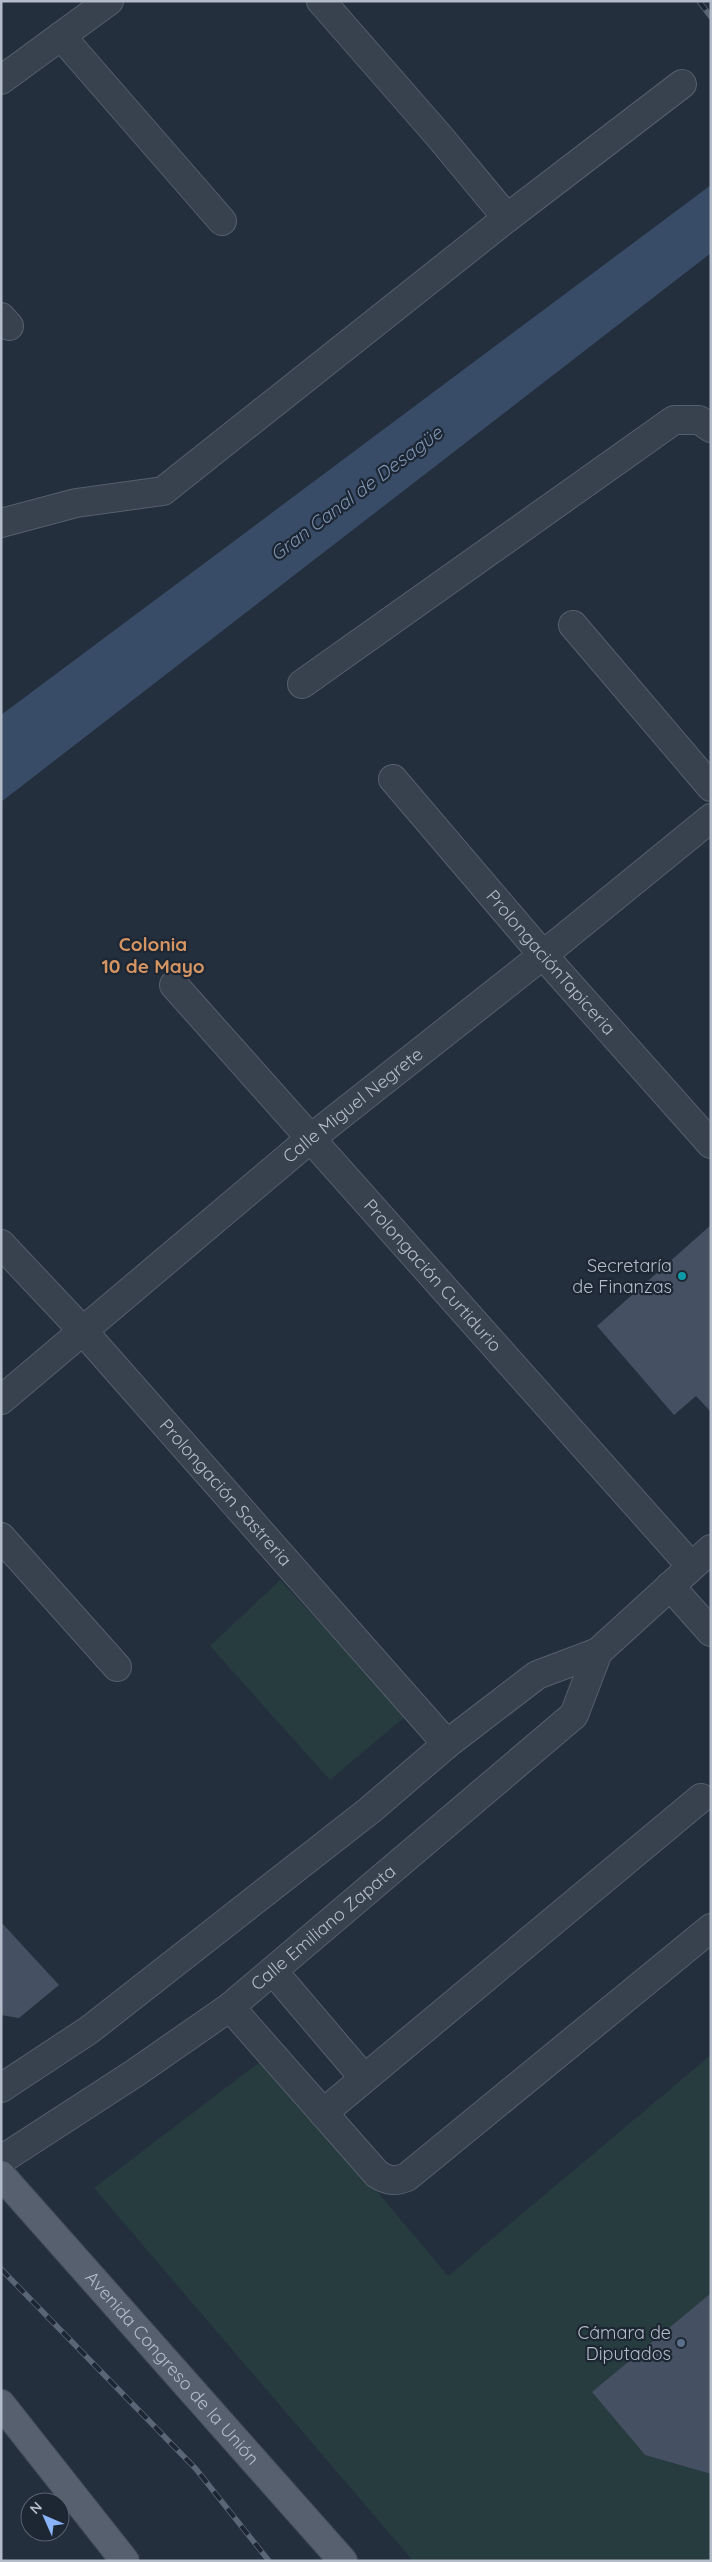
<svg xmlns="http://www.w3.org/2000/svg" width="712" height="2562" viewBox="0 0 712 2562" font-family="Quicksand,sans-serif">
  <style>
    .green { fill: #263c3f }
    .water { fill: #394c67 }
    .building { fill: #455162 }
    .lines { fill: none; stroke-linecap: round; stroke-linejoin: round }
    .minor-casing { stroke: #565f6c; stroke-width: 30 }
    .major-casing { stroke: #414a57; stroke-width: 30 }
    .minor { stroke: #38414e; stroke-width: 28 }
    .major { stroke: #56606e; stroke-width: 28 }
    .rail-casing { stroke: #5a6575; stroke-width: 5.5 }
    .rail { stroke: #1d2633; stroke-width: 4; stroke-dasharray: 11; stroke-linecap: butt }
    .culture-dot { fill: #0f9aa8; stroke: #1d2633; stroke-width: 2 }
    .service-dot { fill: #5c6f8a; stroke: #1d2633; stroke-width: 2 }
    .labels { text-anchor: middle; stroke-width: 4.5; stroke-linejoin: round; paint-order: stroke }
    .street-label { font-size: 18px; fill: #b4bcc9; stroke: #1d2633 }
    .poi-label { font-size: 18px; fill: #b4bcc9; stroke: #1d2633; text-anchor: end }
    .water-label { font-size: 19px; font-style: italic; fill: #7c92b1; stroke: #1d2633 }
    .neighbourhood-label { font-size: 19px; font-weight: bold; fill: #d59563; stroke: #1d2633 }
  </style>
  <rect width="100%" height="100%" fill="#242f3e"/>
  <path class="green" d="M280,1580l126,136 -76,64 -120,-134z
    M711,2055v238l-118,100 52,62 66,19v87h-298l-319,-373 171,-130 183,218z"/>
  <path class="water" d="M711,185v68l-710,549v-87z"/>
  <path class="building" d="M711,1225v187l-15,-16 -22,19 -77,-89z
    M1,1922l58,63 -40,33 -18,-3z
    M711,2293v181l-66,-19 -53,-63z"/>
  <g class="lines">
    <defs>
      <g id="minor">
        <path d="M61,36l161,185"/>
        <path d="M1,80l108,-79"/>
        <path d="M507,218l175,-134"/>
        <path d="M1,317l8,9"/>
        <path d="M1,523l75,-20 87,-12 344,-273 -68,-82 -118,-135"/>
        <path d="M573,625l138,162"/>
        <path d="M302,684l372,-264h25l12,8"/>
        <path id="s1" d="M393,779l150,176 168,189"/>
        <path id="s2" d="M174,985l517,581"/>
        <path id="s3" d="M1,1244l82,87 364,413"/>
        <path id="s4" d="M1,1400l309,-261 233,-184 168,-137"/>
        <path d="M1,1537l116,130"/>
        <path d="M670,1586l41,46"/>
        <path d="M273,1971l91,107"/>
        <path d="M230,2007l147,167c11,7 18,8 30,3l304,-249"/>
        <path d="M1,2088l88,-58 281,-220 77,-66 90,-69 61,-23 113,-103"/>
        <path d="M323,2113l378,-315"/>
        <path id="s5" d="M1,2160l134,-87 95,-66 344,-292 24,-63"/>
      </g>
      <g id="major">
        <path id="s6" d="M1,2175l342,386"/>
        <path d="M1,2404l124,157"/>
      </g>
    </defs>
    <use href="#minor" class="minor-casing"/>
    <use href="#major" class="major-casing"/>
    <use href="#minor" class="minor"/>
    <use href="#major" class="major"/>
    <defs>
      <path id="rail" d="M699,1l12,16
        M1,2269l195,200 73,92"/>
    </defs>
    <use href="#rail" class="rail-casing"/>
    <use href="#rail" class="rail"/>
  </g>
  <circle class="culture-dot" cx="682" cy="1276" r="5"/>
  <circle class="service-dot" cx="681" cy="2343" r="5"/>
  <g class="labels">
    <g class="street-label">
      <text dy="6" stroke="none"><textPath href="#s1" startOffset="242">ProlongaciónTapiceria</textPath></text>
      <text dy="6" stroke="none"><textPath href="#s4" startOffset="459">Calle Miguel Negrete</textPath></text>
      <text dy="6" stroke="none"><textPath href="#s2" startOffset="389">Prolongación Curtidurio</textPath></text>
      <text dy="6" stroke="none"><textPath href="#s3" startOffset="335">Prolongación Sastreria</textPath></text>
      <text dy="6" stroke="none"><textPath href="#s5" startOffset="398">Calle Emiliano Zapata</textPath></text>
      <text dy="6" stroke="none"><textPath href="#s6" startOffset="258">Avenida Congreso de la Unión</textPath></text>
    </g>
    <g class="poi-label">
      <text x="672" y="1272">Secretaría<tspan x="672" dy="21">de Finanzas</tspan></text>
      <text x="671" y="2339">Cámara de<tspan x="671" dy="21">Diputados</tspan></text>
    </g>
    <g class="water-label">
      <text transform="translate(356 493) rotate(-37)" y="7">Gran Canal de Desagüe</text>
    </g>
    <g class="neighbourhood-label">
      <text x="153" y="951">Colonia<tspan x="153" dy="22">10 de Mayo</tspan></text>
    </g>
  </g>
  <rect width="712" height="2562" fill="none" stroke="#b4bcc9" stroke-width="5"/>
  <g transform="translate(45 2517) rotate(315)"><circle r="24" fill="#1d2633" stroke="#59626f"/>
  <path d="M0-4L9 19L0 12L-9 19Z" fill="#8ab4f8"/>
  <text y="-8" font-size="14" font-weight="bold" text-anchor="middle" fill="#b4bcc9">N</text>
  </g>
</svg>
